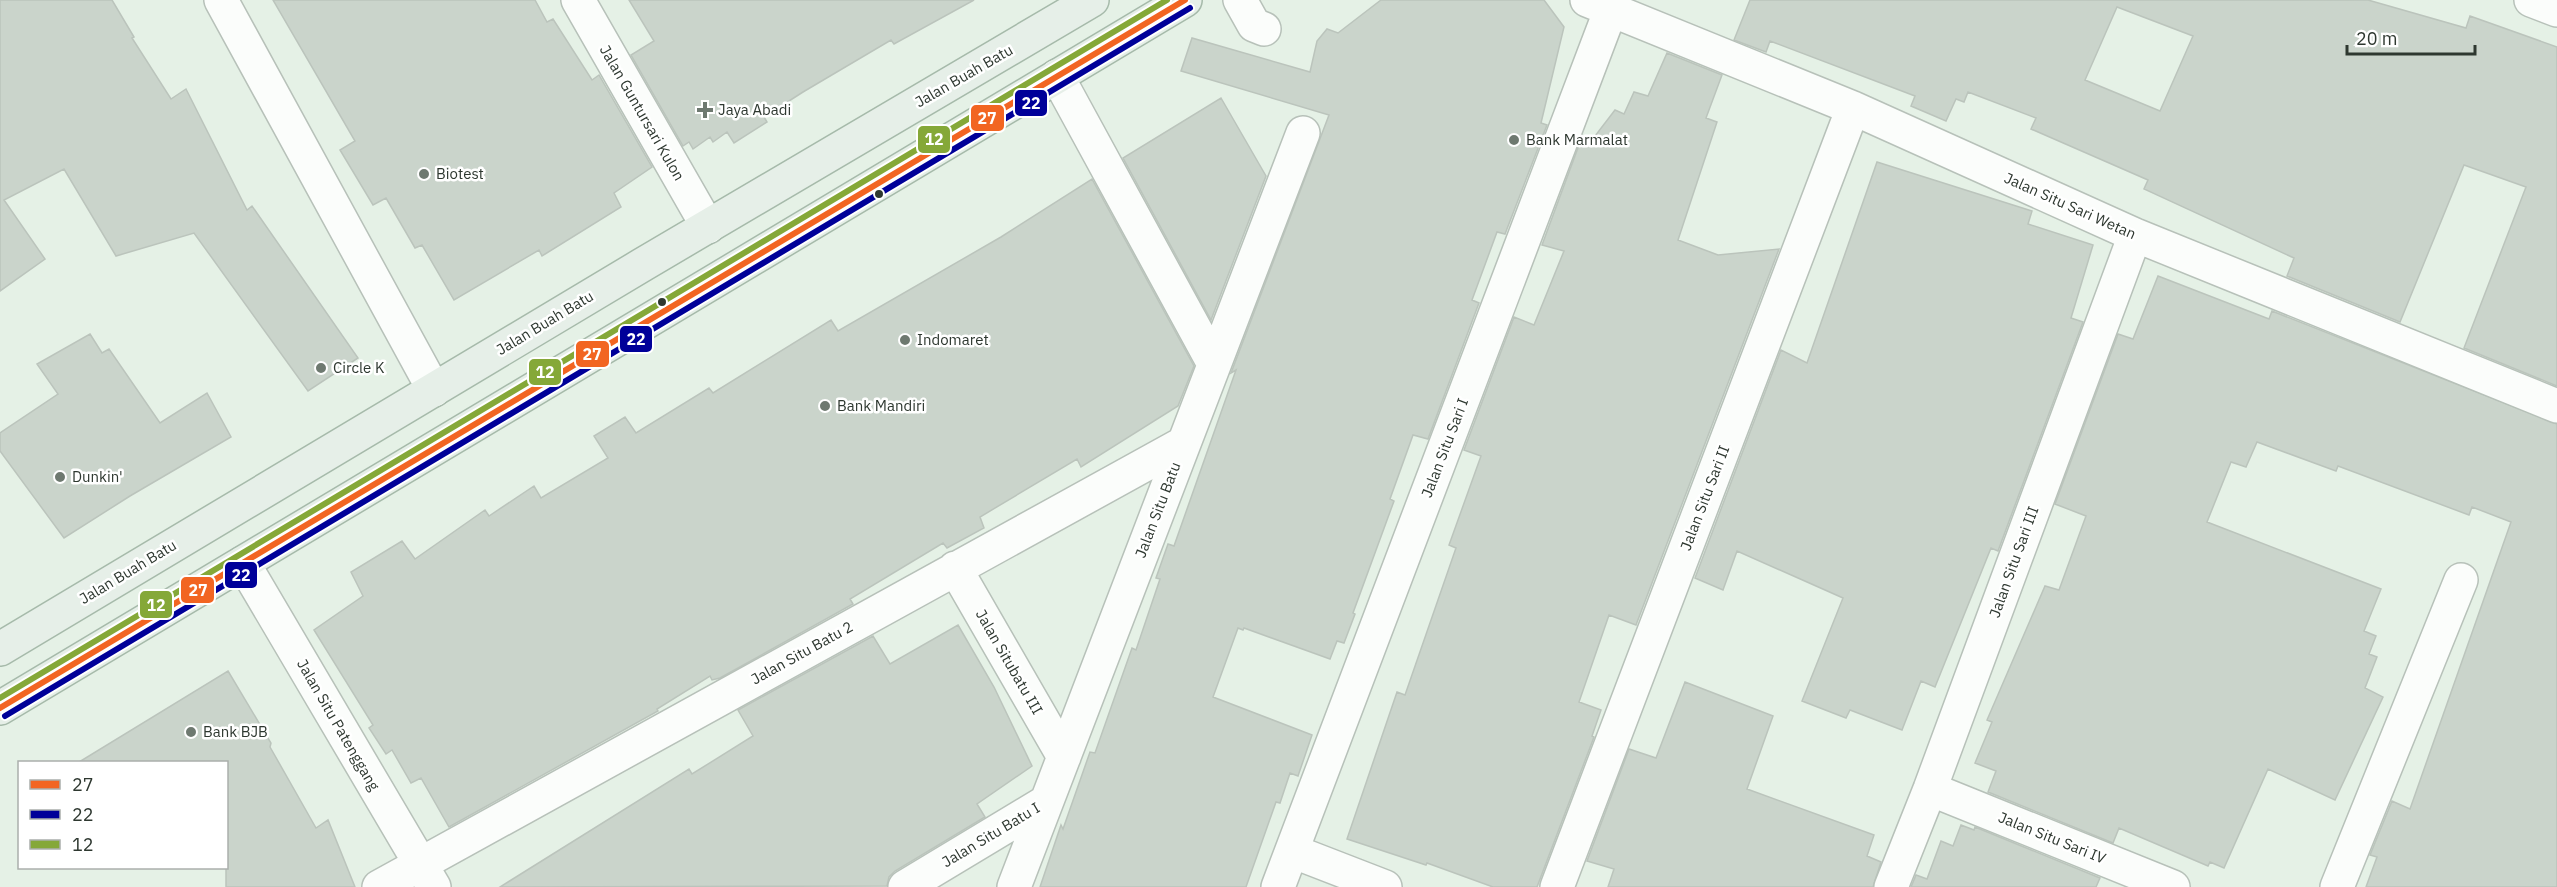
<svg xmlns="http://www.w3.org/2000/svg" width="2557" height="887" viewBox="0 0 2557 887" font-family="'IBM Plex Sans',sans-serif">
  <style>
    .building { fill: #cad4cb; stroke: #bbc4bc; stroke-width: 1.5; fill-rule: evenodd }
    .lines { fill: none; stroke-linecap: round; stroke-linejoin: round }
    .minor-casing { stroke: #b7c1b9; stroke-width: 36 }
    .major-casing { stroke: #a6baaa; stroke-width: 36 }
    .minor { stroke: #fbfdfb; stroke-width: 33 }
    .major { stroke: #e6efe8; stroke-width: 33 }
    .bus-1-casing { stroke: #fff; stroke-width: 10 }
    .bus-2-casing { stroke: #fff; stroke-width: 10 }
    .bus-3-casing { stroke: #fff; stroke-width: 10 }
    .bus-1 { stroke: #f26522; stroke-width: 6 }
    .bus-2 { stroke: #009; stroke-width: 6 }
    .bus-3 { stroke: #85a838; stroke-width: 6 }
    .poi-dot { fill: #6e7970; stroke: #fff; stroke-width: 2 }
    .bus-dot { fill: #2e3830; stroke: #fff; stroke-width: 2 }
    .labels { text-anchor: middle; stroke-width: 5; stroke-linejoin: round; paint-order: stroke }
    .street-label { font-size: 15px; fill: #2e3830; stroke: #fff }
    .poi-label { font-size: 15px; fill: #2e3830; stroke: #fff; text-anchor: start }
    .line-badge { stroke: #fff; stroke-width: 2 }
    .badge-label { font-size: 16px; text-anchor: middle; font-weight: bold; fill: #fff }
  </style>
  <rect width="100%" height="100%" fill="#e5f1e6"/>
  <path class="building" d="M0,0h112l22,37 -2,1 39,61 15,-10 61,121 5,-4 106,152 -50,33 -114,-158 -78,23 -52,-87 -60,31 41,59 -45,32z
    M273,0h262l12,22 6,-3 39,61 7,-5 53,92 -38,26 7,14 -79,49 -3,-6 -85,50 -32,-55 -7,3 -29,-50 -13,7 -33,-55 15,-9z
    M629,0h345l-80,44 -3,-4 -88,52 -39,25 3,5 -33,21 -7,-11 -14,10 -3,-5 -17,12 -4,-7 -6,4 -52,-91 23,-14z
    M1381,0h163l20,27 -23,96 6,2 -42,109 -8,-2 -25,68 7,3 -51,136 -15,-4 -23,64 4,2 -41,112 2,1 -11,29 -7,-2 -7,18 -86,-31 -1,2 -5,-2 -25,69 99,38 -14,41 -8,-3 -10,30 -4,-1 -30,85h-206l21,-62 2,4 27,-77 5,1 37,-105 4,2 24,-71 -4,-1 12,-34 6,2 62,-176 -5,3 98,-258 -148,-44 11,-33 118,34 7,-31 10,-12 11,4z
    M1750,0h618l98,28 4,-12 87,31v339l-93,-38 62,-161 -62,-22 -64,157 -113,-46 7,-18 -150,-69 4,-9 -117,-51 5,-11 -68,-26 -4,10 -8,-3 -10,22 -35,-15 4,-10 -145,-55 -4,11 -32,-12zM2117,7l76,29 -33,75 -75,-31z
    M1667,53l55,22 -16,43 11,4 -39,118 40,15 61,-6 -143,376 -27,-10 -30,87 22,8 -9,26 2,1 -57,150h-44l-66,-24 -1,2 -79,-26 50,-147 8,3 51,-147 -7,-3 32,-89 -17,-6 50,-133 20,8 30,-74 -22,-6 40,-108 10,3 23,-30 9,4 10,-22 14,4z
    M1221,98l45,78 -55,144 -88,-162z
    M1877,162l155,49 -4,13 65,21 -22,73 12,4 -85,229 -7,-3 -56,139 -14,-6 -19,49 -52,-20 -4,8 -44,-17 41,-103 -106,-47 -14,39 -28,-12 86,-228 26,13z
    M1092,179l102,187 -16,40 -97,61 -4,-8 -97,58 4,11 -37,20 -4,-5 -93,56 3,5 -133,74 -8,2 -2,-4 -53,33 1,2 -209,116 -28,-49 -10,5 -19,-33 -6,4 -17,-26 4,-3 -59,-95 49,-34 -12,-24 51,-31 13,18 70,-49 4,6 45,-30 7,12 67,-40 -14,-22 31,-19 11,16 73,-45 4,5 118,-73 7,11 163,-94z
    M2158,276l111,43 3,-8 285,113v463h-191l11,-30 -7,-2 22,-54 18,8 101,-287 -39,-15 -3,8 -131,-49 -2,5 -79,-29 -11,25 -15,-5 -24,60 174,67 -17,42 12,5 -7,18 8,3 -12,31 18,9 -48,103 -67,-31 -44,99 -14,-6 -2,4 -89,-38 -6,15 -125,-51 8,-21 -21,-8 17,-41 -5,-2 58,-134 14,4 27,-74 -31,-12 63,-170 15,5z
    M90,334l12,19 7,-4 51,74 47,-30 24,44 -101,59 -66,42 -64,-87v-18l58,-39 -21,-30z
    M958,625l36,62 38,79 -55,38 8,13 -90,54 -6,6 -2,9 -387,1 189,-118 3,5 61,-38 -15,-26 135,-74 17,28z
    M228,671l43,72 -1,4 46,81 12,-8 27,67h-129v-125h-147z
    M1685,682l88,34 -26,73 127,46 -7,21 14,6 -8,25h-265l6,-18 -27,-8 42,-112 27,9z
    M1961,825l13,5 1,-3 125,51 -4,9h-185l5,-12 11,4 14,-38 12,5z"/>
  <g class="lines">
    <defs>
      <path id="minor" d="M221,0l213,390
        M578,0l130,227
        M1240,0l14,25 10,4
        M1587,0l266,108 282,127 422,171
        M2531,0l26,10
        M1057,76l157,288
        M243,563l191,324
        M955,568l109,189
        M1930,789l243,98
        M1292,851l93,36
        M379,887l805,-444
        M905,887l141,-85
        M1014,887l289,-754
        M1278,887l333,-878
        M1557,887l296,-779
        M1891,887l39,-98 205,-554
        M2337,887l124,-307"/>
      <path id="major" d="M0,649l642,-384 450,-265
        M0,708l1185,-708"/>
    </defs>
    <use href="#minor" class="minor-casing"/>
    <use href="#major" class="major-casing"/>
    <use href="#minor" class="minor"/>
    <use href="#major" class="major"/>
    <defs>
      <path id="bus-1" d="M0,708l1185,-708"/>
      <path id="bus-2" d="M5,716l1185,-708"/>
      <path id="bus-3" d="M0,698l1167,-698"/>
    </defs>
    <use href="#bus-1" class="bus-1-casing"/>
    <use href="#bus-2" class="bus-2-casing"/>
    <use href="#bus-3" class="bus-3-casing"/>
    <use href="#bus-1" class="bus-1"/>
    <use href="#bus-2" class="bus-2"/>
    <use href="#bus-3" class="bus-3"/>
  </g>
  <g class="poi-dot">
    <path d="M702 101h6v6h6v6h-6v6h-6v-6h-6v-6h6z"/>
    <circle cx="1514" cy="140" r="6"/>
    <circle cx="424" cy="174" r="6"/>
    <circle cx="905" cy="340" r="6"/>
    <circle cx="321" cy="368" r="6"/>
    <circle cx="825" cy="406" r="6"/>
    <circle cx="60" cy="477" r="6"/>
    <circle cx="191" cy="732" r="6"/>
  </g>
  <g class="bus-dot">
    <circle cx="879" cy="194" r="5"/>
    <circle cx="662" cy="302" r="5"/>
  </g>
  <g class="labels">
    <g class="street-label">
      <text transform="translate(964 76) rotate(-30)" y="5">Jalan Buah Batu</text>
      <text transform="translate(642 113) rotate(60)" y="5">Jalan Guntursari Kulon</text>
      <text transform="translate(2070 206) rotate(24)" y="5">Jalan Situ Sari Wetan</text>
      <text transform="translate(545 323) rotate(-31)" y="5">Jalan Buah Batu</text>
      <text transform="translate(1445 448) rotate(-69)" y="5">Jalan Situ Sari I</text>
      <text transform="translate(1705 498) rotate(-69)" y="5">Jalan Situ Sari II</text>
      <text transform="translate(1158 510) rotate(-69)" y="5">Jalan Situ Batu</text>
      <text transform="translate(2014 562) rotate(-70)" y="5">Jalan Situ Sari III</text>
      <text transform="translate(128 572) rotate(-31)" y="5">Jalan Buah Batu</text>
      <text transform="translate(802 653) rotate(-29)" y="5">Jalan Situ Batu 2</text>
      <text transform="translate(1009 662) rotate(60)" y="5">Jalan Situbatu III</text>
      <text transform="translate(338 725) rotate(60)" y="5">Jalan Situ Patenggang</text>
      <text transform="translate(991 835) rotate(-31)" y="5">Jalan Situ Batu I</text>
      <text transform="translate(2052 838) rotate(22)" y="5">Jalan Situ Sari IV</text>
    </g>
    <g class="poi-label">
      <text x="718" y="115">Jaya Abadi</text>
      <text x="1526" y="145">Bank Marmalat</text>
      <text x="436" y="179">Biotest</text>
      <text x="917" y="345">Indomaret</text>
      <text x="333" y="373">Circle K</text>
      <text x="837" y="411">Bank Mandiri</text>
      <text x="72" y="482">Dunkin'</text>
      <text x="203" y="737">Bank BJB</text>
    </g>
  </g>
  <g class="line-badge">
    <rect x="1014" y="89" width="34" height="28" rx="6" fill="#009"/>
    <rect x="970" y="104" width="35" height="28" rx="6" fill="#f26522"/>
    <rect x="917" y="125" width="34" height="29" rx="6" fill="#85a838"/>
    <rect x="619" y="325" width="34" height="28" rx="6" fill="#009"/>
    <rect x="575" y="340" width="35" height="28" rx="6" fill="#f26522"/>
    <rect x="528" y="358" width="34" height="28" rx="6" fill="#85a838"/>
    <rect x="224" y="561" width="34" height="28" rx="6" fill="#009"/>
    <rect x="180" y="576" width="35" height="28" rx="6" fill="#f26522"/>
    <rect x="139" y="590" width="34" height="29" rx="6" fill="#85a838"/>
  </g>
  <g class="badge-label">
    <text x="1031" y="109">22</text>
    <text x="987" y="124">27</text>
    <text x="934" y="145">12</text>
    <text x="636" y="345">22</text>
    <text x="592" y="360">27</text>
    <text x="545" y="378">12</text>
    <text x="241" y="581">22</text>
    <text x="198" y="596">27</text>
    <text x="156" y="611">12</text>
  </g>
  <rect x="18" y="761" width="210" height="108" fill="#ffffff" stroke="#abafac" stroke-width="1.5"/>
  <rect x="30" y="780" width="30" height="9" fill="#f26522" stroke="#abafac" stroke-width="1.5"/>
  <text x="72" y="791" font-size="18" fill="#2e3830">27</text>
  <rect x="30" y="810" width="30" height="9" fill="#000099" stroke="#abafac" stroke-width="1.5"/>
  <text x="72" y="821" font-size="18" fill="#2e3830">22</text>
  <rect x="30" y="840" width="30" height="9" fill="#85a838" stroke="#abafac" stroke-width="1.5"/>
  <text x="72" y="851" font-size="18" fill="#2e3830">12</text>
  <path d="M2347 45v9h128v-9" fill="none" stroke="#2e3830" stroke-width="3"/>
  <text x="2356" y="45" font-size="18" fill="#2e3830" stroke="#ffffff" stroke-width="4.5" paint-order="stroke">20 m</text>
</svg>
